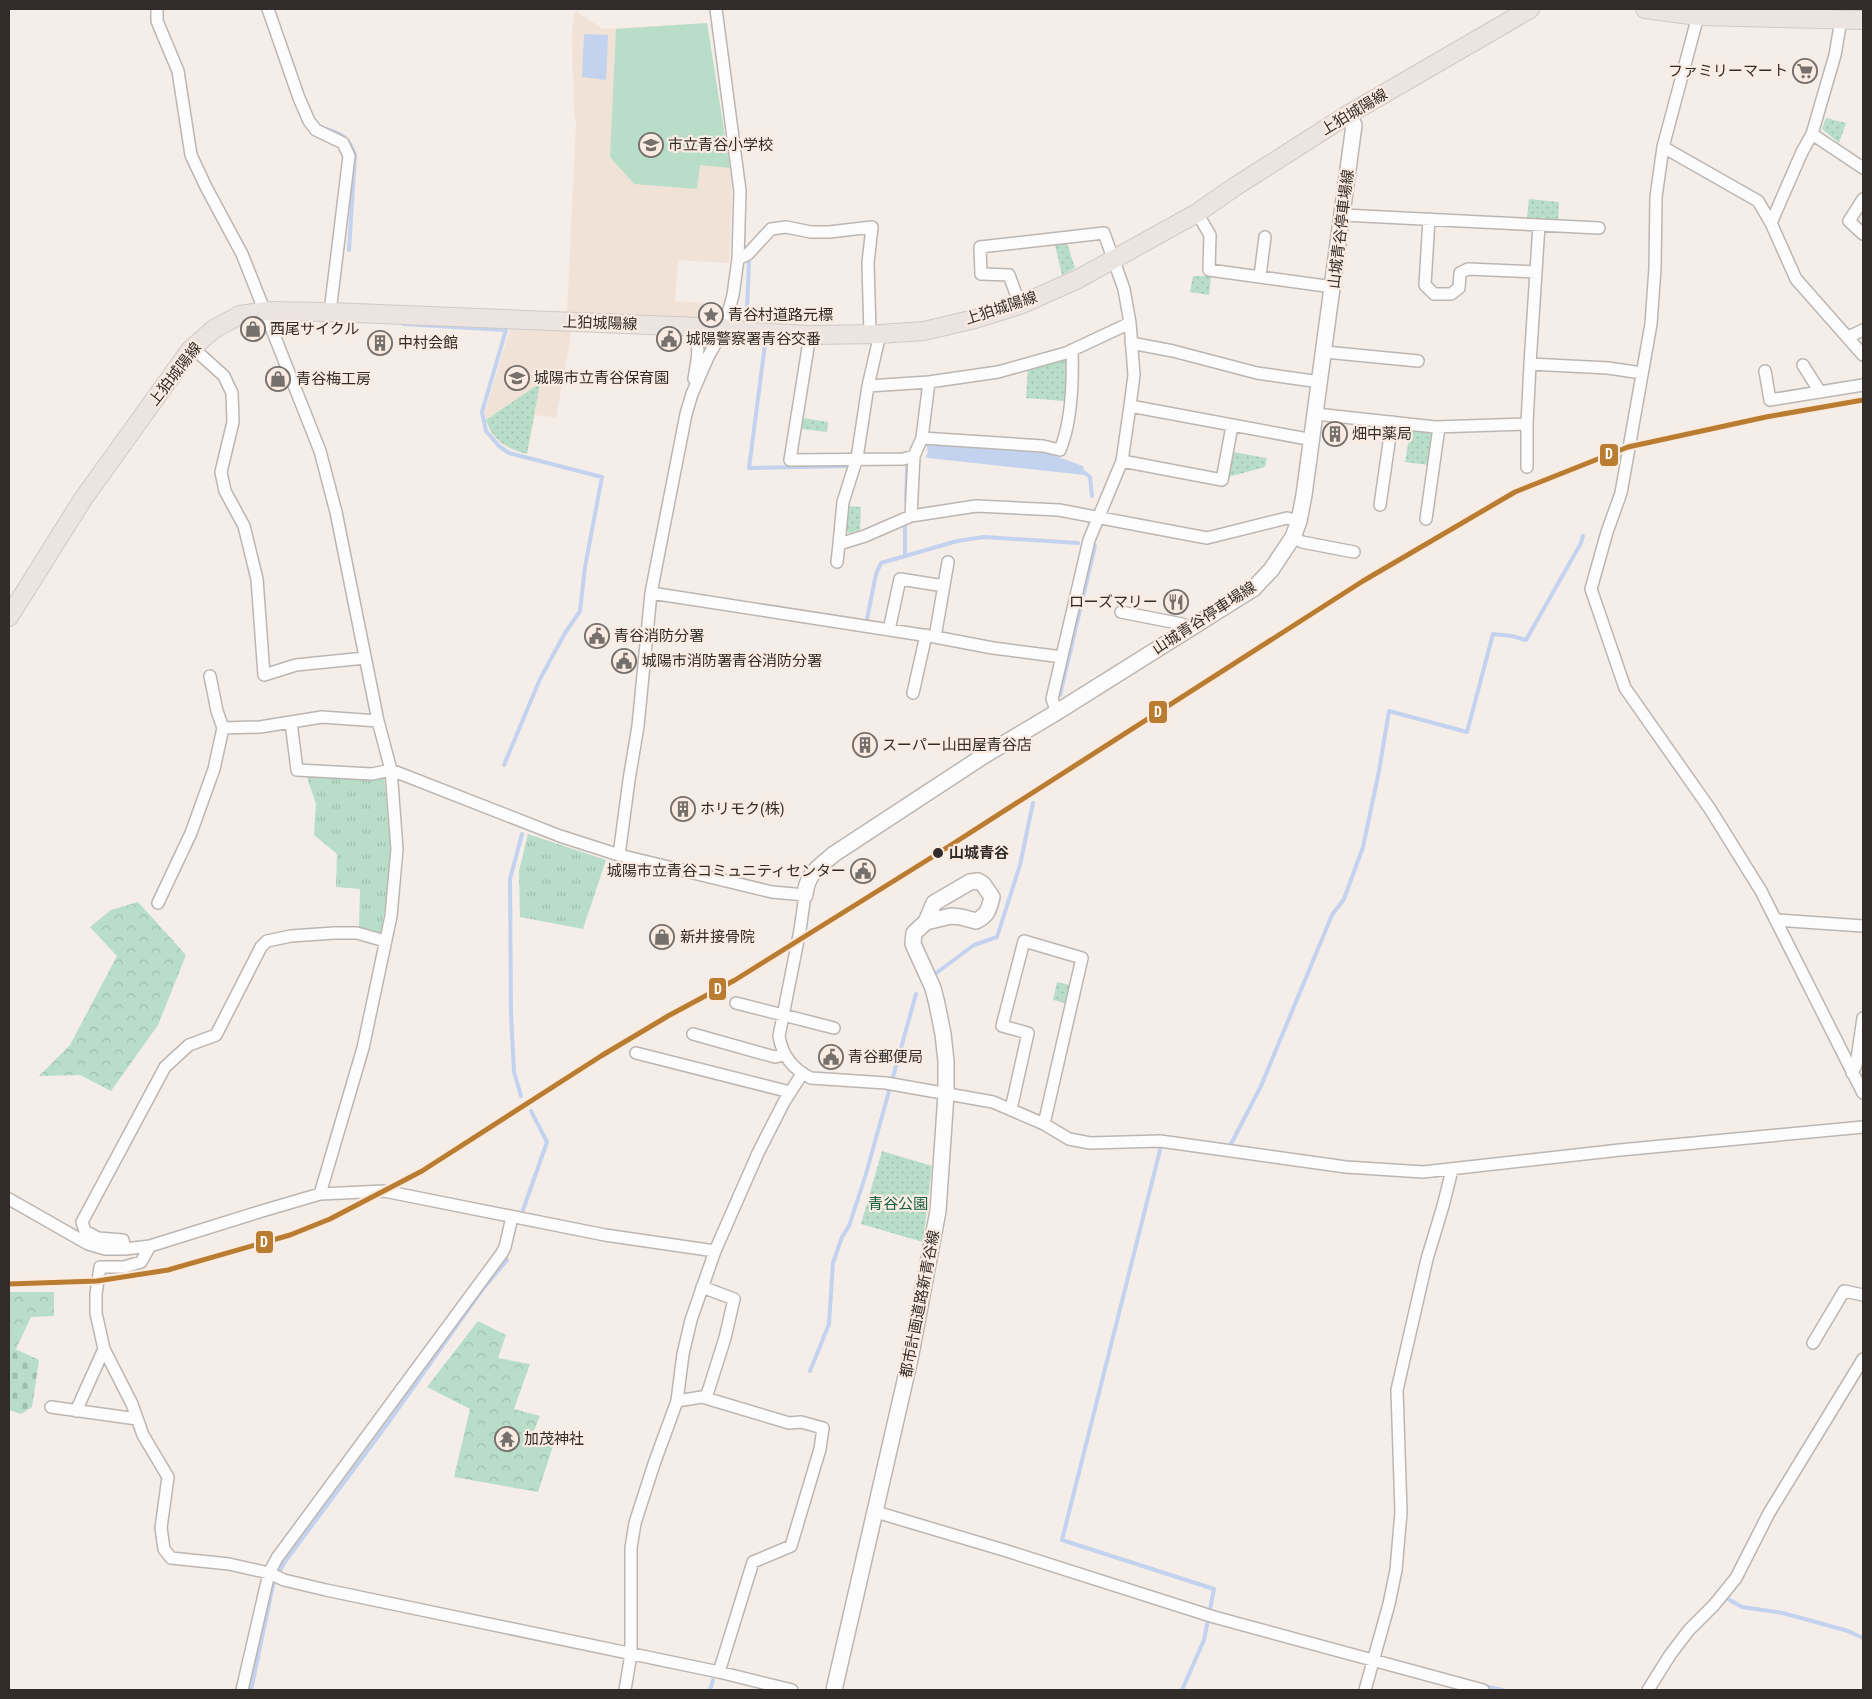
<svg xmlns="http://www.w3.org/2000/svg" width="1872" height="1699" viewBox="0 0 1872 1699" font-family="'Roboto Condensed','Noto Sans JP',sans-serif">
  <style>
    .built { fill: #f1e2d8 }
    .grass { fill: url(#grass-tufts) }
    .forest { fill: url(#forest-crowns) }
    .cemetery { fill: url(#cemetery-stones) }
    .park { fill: url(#park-dots) }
    .pitch { fill: #b8dec9 }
    .water { fill: #c3d2ef }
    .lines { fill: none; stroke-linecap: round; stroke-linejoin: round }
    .stream { stroke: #c3d2ef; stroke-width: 4 }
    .street-casing { stroke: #bcb6b2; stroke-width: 14 }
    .secondary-casing { stroke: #bcb6b2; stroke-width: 18 }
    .primary-casing { stroke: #cecac8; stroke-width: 20 }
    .street { stroke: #fdfcfc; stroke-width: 11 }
    .secondary { stroke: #fdfcfc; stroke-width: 15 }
    .primary { stroke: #ece4e0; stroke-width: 18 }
    .rail-1-casing { stroke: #faece2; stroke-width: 9 }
    .rail-1 { stroke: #ba7c31; stroke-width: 5 }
    .stop-dot { fill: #312c29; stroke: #faece2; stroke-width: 2 }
    .labels { text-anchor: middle; stroke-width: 4.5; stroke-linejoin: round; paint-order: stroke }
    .poi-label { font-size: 15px; fill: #312c29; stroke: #faece2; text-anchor: start }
    .street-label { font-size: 15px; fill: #312c29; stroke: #faece2 }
    .stop-label { font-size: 15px; font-weight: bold; fill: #312c29; stroke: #faece2; text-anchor: start }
    .park-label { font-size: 15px; fill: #146045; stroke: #faece2 }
    .line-badge { stroke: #faece2; stroke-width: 2 }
    .badge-label { font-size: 14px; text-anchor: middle; font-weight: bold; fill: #fff }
  </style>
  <defs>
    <pattern id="grass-tufts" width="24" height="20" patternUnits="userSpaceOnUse" patternTransform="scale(1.25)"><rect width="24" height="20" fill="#b8dec9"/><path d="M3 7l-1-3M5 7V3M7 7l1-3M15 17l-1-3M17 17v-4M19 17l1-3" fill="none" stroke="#9fbfad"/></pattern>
    <pattern id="forest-crowns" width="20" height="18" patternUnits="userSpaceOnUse" patternTransform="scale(1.25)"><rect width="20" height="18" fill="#b8dec9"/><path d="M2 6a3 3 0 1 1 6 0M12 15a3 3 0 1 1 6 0" fill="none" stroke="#9fbfad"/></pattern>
    <pattern id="cemetery-stones" width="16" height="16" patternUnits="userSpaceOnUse" patternTransform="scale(1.25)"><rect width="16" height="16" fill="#b8dec9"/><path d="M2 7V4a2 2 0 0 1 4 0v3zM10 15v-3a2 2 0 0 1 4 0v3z" fill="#9fbfad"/></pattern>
    <pattern id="park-dots" width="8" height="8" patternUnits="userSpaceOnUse" patternTransform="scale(1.25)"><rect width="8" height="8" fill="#b8dec9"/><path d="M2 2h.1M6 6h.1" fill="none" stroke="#9fbfad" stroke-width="1.8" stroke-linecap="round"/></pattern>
  </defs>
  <rect width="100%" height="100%" fill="#f4ede8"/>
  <path class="built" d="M577,12l26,17 104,-6 25,159 -3,81 -51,-3 -3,41 29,2 -1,16 -136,-5 9,-191 -2,-13 -2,-72 2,-25z
    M511,326l61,3 -16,89 -21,-3 -8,39 -15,-4 -12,-7 -10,-12 -4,-11 -1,-8z"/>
  <path class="grass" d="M306,774l78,2 8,85 -11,73 -22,-7 1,-38 -24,-2 1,-33 -23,-19 2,-31z
    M528,834l78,26 -23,69 -63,-12 -1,-46z"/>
  <path class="forest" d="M138,902l48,53 -28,70 -47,66 -31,-16 -41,1 31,-31 47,-89 -27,-29 21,-17z
    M9,1292h45v24l-23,1 -15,32 -7,-3z
    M478,1321l28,14 -8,23 32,6 -16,45 26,7 -7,17 22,7 -17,52 -84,-15 16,-68 -43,-22z"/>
  <path class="cemetery" d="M9,1346l30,14 -7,47 -11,7 -12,-4z"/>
  <path class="park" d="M1826,118l20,5 -7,20 -17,-14z
    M1529,199l30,3 -1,18 -31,-2z
    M1067,243l8,25 -13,7 -7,-30z
    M1193,276h18l-2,19 -19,-3z
    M1068,355l-4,46 -38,-3 2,-31z
    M540,383l-13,71c-20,-6 -34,-13 -41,-34z
    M803,418l25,4 -1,10 -25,-3z
    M1411,428l23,3 -5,34 -24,-3z
    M1233,452l34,6 -2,9 -37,10z
    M847,506l14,1 -1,23 -11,3 -4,-4z
    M1057,982l13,3 -5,18 -12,-3z
    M882,1151l50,15 -9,76 -62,-18z"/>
  <path class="pitch" d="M707,23l23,145 -30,-3 -3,24 -63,-5 -24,-27 6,-128z"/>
  <path class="water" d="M584,34l24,1 -2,45 -24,-3z
    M931,441l108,9 44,16 2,7 -157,-17 -1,-11z"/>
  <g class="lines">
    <path class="stream" d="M326,129c18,6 22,8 29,26l-6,95
      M749,262l-2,48 6,7 7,1
      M403,324l103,6 -24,82 4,19 13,15 10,7 93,24 -17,90 -5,44 -15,22 -25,46 -36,86
      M766,337l-17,131 100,-2
      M928,456l157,17 5,4 2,19
      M906,501l1,-33
      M905,556v-33
      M867,619l9,-45 5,-11 76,-22 27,-4 94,6
      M1060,695l35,-149
      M935,974l39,-29 23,-8 23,-72 13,-62
      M521,1096l-7,-24 -3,-58 -1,-135 12,-45
      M1161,1146l-99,394 152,49 -10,51 -22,50
      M1230,1146l31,-60 71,-171 12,-16 19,-52 16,-76 10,-60 78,21 26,-98 19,2 14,4 55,-97 2,-7
      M523,1210l24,-68 -16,-31
      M810,1371l19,-47 4,-61 9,-26 7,-11 17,-52 50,-180
      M1723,1596l19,11 41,6 65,18 15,7
      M1484,1686l18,4
      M251,1690l22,-105 11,-22 104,-140 94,-133 25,-30
      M710,1690l3,-10"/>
    <defs>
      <path id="street" d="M157,9v12l21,50 13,84 15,32 36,67 78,197 16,61 42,209 13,49 6,79 -6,67 -28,132 -43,146
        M268,9l31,89 10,23 7,9 27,13 6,13 -19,156
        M1698,16l-35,131 -7,50 -1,71 -4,56 -30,169 -14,39 -16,57 34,99 85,121 51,82 102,202
        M1841,20l-6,35 -23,79 -10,18 -31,71 25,56 67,76
        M1812,134l51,34
        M1663,147l95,54 13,22
        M1863,199l-14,22 14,13
        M1197,213l13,22 -1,35 124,17
        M1343,215l256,13
        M1429,219l-4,66 9,9h17l8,-6 1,-15 8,-4 68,3
        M738,259l10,-5 23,-25 15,-2 25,5h18l43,-5 -4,36 2,71
        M1260,276l5,-39
        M1020,305l-11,-30 -28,-1 -1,-27 124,-14 20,56 6,34 4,52 -4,31 -8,55 -33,79 -37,159 5,13
        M691,327c11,18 6,32 3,52
        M880,334l-12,52 -11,72 -14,44 -4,42 26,-8 46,-20 65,-10 83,4 148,28 80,-20 12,3
        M810,335l-20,125 113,-1 11,-3
        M1848,337l15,-7
        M1131,343l42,8 84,22 63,9
        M193,348l31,28 8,17 1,29 -12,50 4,19 19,35 13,53 7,96 32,-10 69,-7
        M1325,352l93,9
        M1530,364l9,-139
        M1803,365l17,27
        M1765,371l5,29 93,-15
        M868,386l61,-4 69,-10 68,-19 64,-30
        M1130,406l183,34
        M1316,414l119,13 92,-3 3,-60 78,4 34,5
        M922,438l121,8 17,4c12,-29 13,-69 12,-100
        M1122,461l100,19 10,-54
        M1527,467v-43
        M1380,505l12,-83
        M911,516l3,-60 8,-18 7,-56
        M1426,519l13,-92
        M1293,537l9,5 52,10
        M837,562l2,-18
        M651,593l284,44 58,11 69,9
        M1121,612l61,12 7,5
        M889,630l11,-51 44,7
        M935,637l13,-75
        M913,693l13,-58
        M291,722l6,48 75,4 19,-4 169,66 59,19 153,37 33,3 -5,35 -21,106c3,19 13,33 32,42l75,5 107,19 51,22 25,15 21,4 70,-2 186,26 77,5 197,-22 243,-23
        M223,728l37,-1 62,-10 56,4
        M619,855l10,-75 9,-54 13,-133 35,-179 6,-20 16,-37 16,-29 9,-33 5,-36 2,-68 -24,-182
        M158,903l33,-70 23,-64 9,-41 -6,-17 -7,-35
        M1776,920l87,6
        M736,1003l98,25
        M693,1034l82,23 9,-2
        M636,1053l154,39
        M1852,1073l4,-8 7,-47
        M1011,1109l17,-76 -26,-7 22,-85 58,17 -38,166
        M9,1199l79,45 17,5h20l25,-3 112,-35 58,-17 64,-3 221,44 110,16
        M150,1246l-9,16 -17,5h-24l-4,27v19l8,36 28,55 11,31 25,42 -7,51 3,21 7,9 58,6 40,9 15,7 42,10 393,82 73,18
        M125,1249l-2,-9 -25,-2 -13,-7 -3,-9 83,-155 24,-22 27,-10 45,-88 6,-6 24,-5 43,-3h23l28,8
        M702,1287l32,12 -9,39 -19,60
        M1813,1343l31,-52 19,4
        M677,1401l25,-4 87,26 12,-1 22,6 -3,21 -29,97 -38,16 -34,110
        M51,1407l86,12
        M76,1411l28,-62
        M876,1512l131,39 207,66 269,73
        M242,1690l27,-117 8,-15 225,-305 3,-6 7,-30
        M625,1690l6,-36v-106l4,-25 19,-59 23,-63 6,-47 8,-34 24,-69 43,-98 26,-51 18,-28
        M1365,1690l24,-86 7,-34 5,-58 -4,-122 30,-131 16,-53 9,-36
        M1648,1690l22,-35 19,-25 25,-25 22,-27 33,-65 94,-154"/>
      <path id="secondary" d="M805,895c2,-22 14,-28 29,-41l151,-99 72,-43 196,-123 18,-19 22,-33 6,-16 5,-26 50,-370 -5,-11
        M834,1690l76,-331 28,-148 8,-117v-33l-3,-27 -6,-30 -4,-16 -20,-44 1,-11 12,-11 25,-6 10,1 15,4c12,-6 13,-12 16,-24l-9,-13 -5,-3 -8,1 -36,21 -8,19"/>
      <path id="primary" d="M1645,9l53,7 165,4
        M9,617l74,-118 107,-149 24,-21 26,-14 26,-4 64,1 394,16 29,4 57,3 70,-1 44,-3 51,-12 45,-14 58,-26 119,-66 39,-27 113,-72 181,-105"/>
    </defs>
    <use href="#street" class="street-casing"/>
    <use href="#secondary" class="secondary-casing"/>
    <use href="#primary" class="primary-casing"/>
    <use href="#street" class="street"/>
    <use href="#secondary" class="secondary"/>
    <use href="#primary" class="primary"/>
    <defs>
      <path id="rail-1" d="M9,1284l88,-3 71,-11 122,-35 40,-16 92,-48 179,-115 67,-40 67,-36 202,-126 426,-273 152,-89 113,-45 138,-30 97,-17"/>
    </defs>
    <use href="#rail-1" class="rail-1-casing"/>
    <use href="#rail-1" class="rail-1"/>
  </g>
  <defs>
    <symbol id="supermarket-ring" viewBox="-11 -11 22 22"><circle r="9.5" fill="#faece2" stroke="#75706c" stroke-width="1.5"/><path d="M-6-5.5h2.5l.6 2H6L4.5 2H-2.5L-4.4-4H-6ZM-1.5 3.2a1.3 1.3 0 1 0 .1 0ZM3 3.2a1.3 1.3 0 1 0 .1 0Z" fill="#75706c"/></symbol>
    <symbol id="school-ring" viewBox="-11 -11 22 22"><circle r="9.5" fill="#faece2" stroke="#75706c" stroke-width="1.5"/><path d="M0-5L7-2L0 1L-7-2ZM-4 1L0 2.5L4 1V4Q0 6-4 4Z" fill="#75706c"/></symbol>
    <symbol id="sight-ring" viewBox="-11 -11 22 22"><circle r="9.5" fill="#faece2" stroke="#75706c" stroke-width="1.5"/><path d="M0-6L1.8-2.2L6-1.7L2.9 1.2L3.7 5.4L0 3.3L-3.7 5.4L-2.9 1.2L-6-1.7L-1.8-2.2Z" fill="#75706c"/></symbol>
    <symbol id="shop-ring" viewBox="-11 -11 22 22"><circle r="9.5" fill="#faece2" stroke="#75706c" stroke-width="1.5"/><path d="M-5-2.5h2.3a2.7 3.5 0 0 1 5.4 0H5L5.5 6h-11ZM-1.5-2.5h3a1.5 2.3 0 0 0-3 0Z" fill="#75706c"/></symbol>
    <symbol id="civic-ring" viewBox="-11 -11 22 22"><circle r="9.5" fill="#faece2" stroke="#75706c" stroke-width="1.5"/><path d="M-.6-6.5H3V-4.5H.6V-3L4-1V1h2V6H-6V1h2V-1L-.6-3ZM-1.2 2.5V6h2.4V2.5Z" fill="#75706c"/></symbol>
    <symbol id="building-ring" viewBox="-11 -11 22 22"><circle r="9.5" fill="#faece2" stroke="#75706c" stroke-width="1.5"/><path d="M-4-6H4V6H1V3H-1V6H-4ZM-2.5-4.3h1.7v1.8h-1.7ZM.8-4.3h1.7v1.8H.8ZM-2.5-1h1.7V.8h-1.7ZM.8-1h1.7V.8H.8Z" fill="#75706c"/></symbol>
    <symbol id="restaurant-ring" viewBox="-11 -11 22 22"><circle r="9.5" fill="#faece2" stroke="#75706c" stroke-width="1.5"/><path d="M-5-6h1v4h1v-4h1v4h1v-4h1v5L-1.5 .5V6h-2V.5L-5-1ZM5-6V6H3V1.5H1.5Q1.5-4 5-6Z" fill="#75706c"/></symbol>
    <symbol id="temple-ring" viewBox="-11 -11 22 22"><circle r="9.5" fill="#faece2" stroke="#75706c" stroke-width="1.5"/><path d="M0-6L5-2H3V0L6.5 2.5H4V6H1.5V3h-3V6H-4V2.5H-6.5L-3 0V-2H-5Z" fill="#75706c"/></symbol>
  </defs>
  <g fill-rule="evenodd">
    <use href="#supermarket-ring" x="1791" y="57" width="28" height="28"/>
    <use href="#school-ring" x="637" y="131" width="28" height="28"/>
    <use href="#sight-ring" x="697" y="301" width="28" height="28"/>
    <use href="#shop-ring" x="239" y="315" width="28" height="28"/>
    <use href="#civic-ring" x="655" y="325" width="28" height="28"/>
    <use href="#building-ring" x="366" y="329" width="28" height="28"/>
    <use href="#school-ring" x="503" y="364" width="28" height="28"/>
    <use href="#shop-ring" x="264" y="365" width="28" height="28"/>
    <use href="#building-ring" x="1321" y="420" width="28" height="28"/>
    <use href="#restaurant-ring" x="1162" y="588" width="28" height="28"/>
    <use href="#civic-ring" x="583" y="622" width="28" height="28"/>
    <use href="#civic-ring" x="610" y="647" width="28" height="28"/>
    <use href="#building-ring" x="851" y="731" width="28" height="28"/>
    <use href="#building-ring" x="669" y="795" width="28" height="28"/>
    <use href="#civic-ring" x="849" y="857" width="28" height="28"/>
    <use href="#shop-ring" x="648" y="923" width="28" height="28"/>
    <use href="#civic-ring" x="817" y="1043" width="28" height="28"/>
    <use href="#temple-ring" x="493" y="1425" width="28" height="28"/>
  </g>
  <circle class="stop-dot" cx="938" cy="853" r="6"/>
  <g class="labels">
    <g class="poi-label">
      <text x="1788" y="76" text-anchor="end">ファミリーマート</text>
      <text x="668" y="150">市立青谷小学校</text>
      <text x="728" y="320">青谷村道路元標</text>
      <text x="270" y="334">西尾サイクル</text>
      <text x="686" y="344">城陽警察署青谷交番</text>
      <text x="398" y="348">中村会館</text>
      <text x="534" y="383">城陽市立青谷保育園</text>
      <text x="296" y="384">青谷梅工房</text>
      <text x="1352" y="439">畑中薬局</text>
      <text x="1158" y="607" text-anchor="end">ローズマリー</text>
      <text x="614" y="641">青谷消防分署</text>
      <text x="642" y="666">城陽市消防署青谷消防分署</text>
      <text x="882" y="750">スーパー山田屋青谷店</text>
      <text x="700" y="814">ホリモク(株)</text>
      <text x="846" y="876" text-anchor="end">城陽市立青谷コミュニティセンター</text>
      <text x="680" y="942">新井接骨院</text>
      <text x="848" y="1062">青谷郵便局</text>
      <text x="524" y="1444">加茂神社</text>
    </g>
    <g class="street-label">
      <text transform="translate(1354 112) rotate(-31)" y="5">上狛城陽線</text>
      <text transform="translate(1341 229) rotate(-83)" y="5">山城青谷停車場線</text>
      <text transform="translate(1001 308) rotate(-18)" y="5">上狛城陽線</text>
      <text transform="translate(600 323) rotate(2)" y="5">上狛城陽線</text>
      <text transform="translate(175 374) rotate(-52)" y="5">上狛城陽線</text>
      <text transform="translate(1204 618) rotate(-33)" y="5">山城青谷停車場線</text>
      <text transform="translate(920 1304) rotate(-79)" y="5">都市計画道路新青谷線</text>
    </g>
    <g class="stop-label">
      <text x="949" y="858">山城青谷</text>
    </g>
    <g class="park-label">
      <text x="898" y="1209">青谷公園</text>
    </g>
  </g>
  <g class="line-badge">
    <rect x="1599" y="443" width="20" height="24" rx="5" fill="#ba7c31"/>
    <rect x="1148" y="700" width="20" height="24" rx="5" fill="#ba7c31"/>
    <rect x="708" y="977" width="19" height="24" rx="5" fill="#ba7c31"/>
    <rect x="255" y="1230" width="19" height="24" rx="5" fill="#ba7c31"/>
  </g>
  <g class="badge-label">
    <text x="1609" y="459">D</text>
    <text x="1158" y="717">D</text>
    <text x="718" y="994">D</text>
    <text x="264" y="1247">D</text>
  </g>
  <rect width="1872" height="1699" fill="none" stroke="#312c29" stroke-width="20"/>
</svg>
